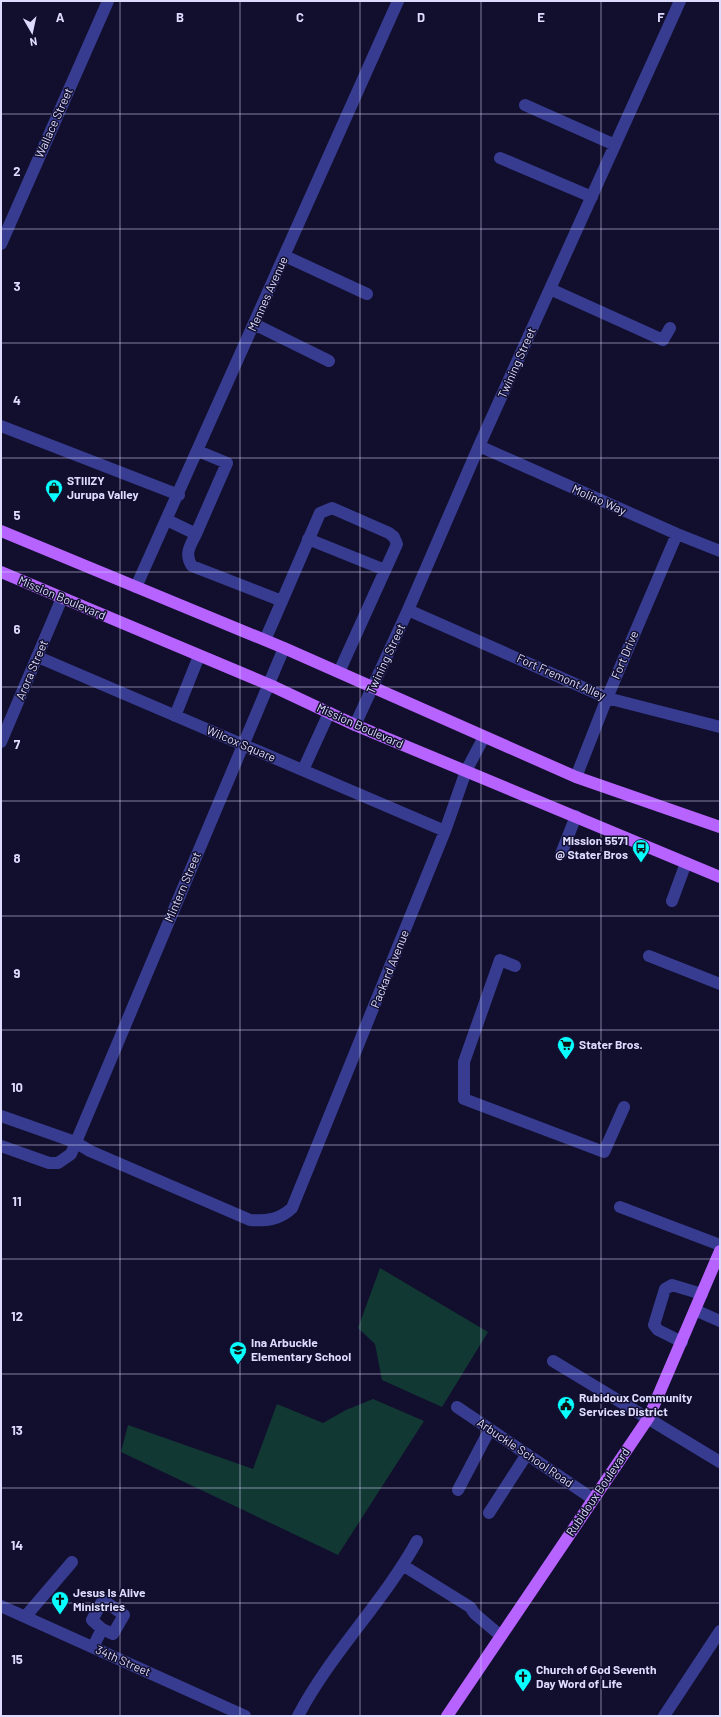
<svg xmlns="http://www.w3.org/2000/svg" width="721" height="1717" viewBox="0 0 721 1717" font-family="Barlow,sans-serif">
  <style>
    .green { fill: #123833 }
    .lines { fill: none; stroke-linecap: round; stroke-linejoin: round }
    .minor { stroke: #373c90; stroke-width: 12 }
    .major { stroke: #b663ff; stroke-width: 12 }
    .grid { fill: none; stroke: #dddcff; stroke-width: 1; stroke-opacity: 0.55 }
    .labels { text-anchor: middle; stroke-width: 3; stroke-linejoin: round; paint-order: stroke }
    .street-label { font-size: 12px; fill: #dddcff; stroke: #120f2e }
    .poi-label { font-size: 12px; font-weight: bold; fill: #dddcff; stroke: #120f2e; text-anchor: start }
    .grid-label { font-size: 13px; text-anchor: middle; font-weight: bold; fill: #dddcff; stroke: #120f2e; stroke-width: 3; stroke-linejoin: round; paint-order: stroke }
  </style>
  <rect width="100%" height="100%" fill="#120f2e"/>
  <path class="green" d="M380,1268l108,64 -46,75 -60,-27 -7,-36 -17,-16z
    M373,1399l51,22 -86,134 -217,-103 7,-27 125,44 24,-65 46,19 23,-13z"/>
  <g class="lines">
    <path class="minor" d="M525,105l90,40
      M500,158l92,39
      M1,244l107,-243
      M285,256l82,38
      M550,289l113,51 7,-12
      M254,324l75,37
      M1,426l178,69
      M479,446l198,88 43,17
      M167,520l29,14c-6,12 -12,20 -4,32l90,35 38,-88 12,-5 57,25 5,4 3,7 -58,128
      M196,534l31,-71 -29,-12
      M308,539l77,31
      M136,587l262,-586
      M408,610l199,88 113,29
      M265,640l17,-39
      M38,657l407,174
      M175,716l24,-60
      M355,725l53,-115 71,-164 201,-445
      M1,742l61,-144
      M303,770l26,-57
      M576,777l31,-79 70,-164
      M561,854l15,-38
      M672,901l14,-38
      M649,956l71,28
      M515,966l-15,-6 -36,102v37l140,53 20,-45
      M1,1116l74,26 15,9 160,69c17,1 29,0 42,-12l153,-377 21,-60 18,-34
      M1,1146l48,17h9l13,-9 213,-506
      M620,1207l100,38
      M695,1310l25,11
      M682,1342l-24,-12 -4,-5 11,-36 7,-4 30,9
      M553,1361l167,101
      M457,1407l136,92
      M458,1490l32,-61
      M489,1513l38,-59
      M404,1566l66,41 5,7 26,22
      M1,1606l244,110
      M25,1617l47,-55
      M93,1647l9,-18 11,5 11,-19 -21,-15 -11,20 10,9
      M298,1716c33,-63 85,-113 119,-175
      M664,1716l56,-85"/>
    <path class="major" d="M1,531l283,117 292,129 144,50
      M1,572l269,113 85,40 365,152
      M447,1716l202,-299 71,-166"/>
  </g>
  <path class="grid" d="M120,1v1715M240,1v1715M360,1v1715M481,1v1715M601,1v1715M1,114h719M1,229h719M1,343h719M1,458h719M1,572h719M1,687h719M1,801h719M1,916h719M1,1030h719M1,1145h719M1,1259h719M1,1374h719M1,1488h719M1,1603h719"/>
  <defs>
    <symbol id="shop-pin" viewBox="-11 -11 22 30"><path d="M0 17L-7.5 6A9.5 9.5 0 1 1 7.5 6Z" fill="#08feff" stroke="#120f2e"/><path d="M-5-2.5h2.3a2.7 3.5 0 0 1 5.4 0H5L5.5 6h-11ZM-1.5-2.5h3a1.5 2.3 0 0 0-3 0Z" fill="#111"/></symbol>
    <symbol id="bus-pin" viewBox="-11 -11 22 30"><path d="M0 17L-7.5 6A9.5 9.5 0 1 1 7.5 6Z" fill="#08feff" stroke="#120f2e"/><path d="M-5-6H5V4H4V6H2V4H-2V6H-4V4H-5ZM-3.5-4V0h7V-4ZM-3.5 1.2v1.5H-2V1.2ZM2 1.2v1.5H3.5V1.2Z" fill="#111"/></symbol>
    <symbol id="supermarket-pin" viewBox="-11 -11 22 30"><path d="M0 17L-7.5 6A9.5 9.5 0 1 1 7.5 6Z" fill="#08feff" stroke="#120f2e"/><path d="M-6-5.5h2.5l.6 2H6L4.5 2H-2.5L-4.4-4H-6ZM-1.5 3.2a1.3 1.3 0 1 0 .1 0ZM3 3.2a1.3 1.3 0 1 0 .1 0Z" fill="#111"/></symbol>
    <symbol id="school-pin" viewBox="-11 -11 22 30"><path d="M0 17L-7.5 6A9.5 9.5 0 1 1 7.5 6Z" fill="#08feff" stroke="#120f2e"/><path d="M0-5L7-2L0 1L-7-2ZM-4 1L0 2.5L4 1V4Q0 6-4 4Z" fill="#111"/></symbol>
    <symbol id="civic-pin" viewBox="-11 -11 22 30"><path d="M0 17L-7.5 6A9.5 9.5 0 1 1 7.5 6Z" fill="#08feff" stroke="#120f2e"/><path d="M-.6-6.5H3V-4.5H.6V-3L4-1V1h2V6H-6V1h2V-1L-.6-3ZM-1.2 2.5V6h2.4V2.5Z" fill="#111"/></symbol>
    <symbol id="church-pin" viewBox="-11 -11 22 30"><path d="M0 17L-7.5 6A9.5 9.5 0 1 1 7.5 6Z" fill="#08feff" stroke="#120f2e"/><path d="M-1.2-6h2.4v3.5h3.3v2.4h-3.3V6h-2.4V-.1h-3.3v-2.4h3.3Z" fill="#111"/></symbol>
  </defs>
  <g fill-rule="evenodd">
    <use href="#shop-pin" x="44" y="478" width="20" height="27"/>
    <use href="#bus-pin" x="631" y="838" width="20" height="27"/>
    <use href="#supermarket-pin" x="556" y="1035" width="20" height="27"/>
    <use href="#school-pin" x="228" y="1340" width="20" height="27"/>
    <use href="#civic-pin" x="556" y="1395" width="20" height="27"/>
    <use href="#church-pin" x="50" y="1590" width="20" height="27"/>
    <use href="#church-pin" x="513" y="1667" width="20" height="27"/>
  </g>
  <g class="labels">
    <g class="street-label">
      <text transform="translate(54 123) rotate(-66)" y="4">Wallace Street</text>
      <text transform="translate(268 294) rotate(-66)" y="4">Mennes Avenue</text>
      <text transform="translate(517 363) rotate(-66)" y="4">Twining Street</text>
      <text transform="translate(599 500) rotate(24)" y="4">Molino Way</text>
      <text transform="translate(62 598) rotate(23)" y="4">Mission Boulevard</text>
      <text transform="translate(625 655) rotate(-67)" y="4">Fort Drive</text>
      <text transform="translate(386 659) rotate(-65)" y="4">Twining Street</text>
      <text transform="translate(32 670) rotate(-67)" y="4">Arora Street</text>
      <text transform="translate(561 677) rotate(24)" y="4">Fort Fremont Alley</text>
      <text transform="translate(360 726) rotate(24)" y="4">Mission Boulevard</text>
      <text transform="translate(241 744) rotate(23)" y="4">Wilcox Square</text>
      <text transform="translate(183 887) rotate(-67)" y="4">Mintern Street</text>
      <text transform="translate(390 969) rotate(-68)" y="4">Packard Avenue</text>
      <text transform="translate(525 1453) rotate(34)" y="4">Arbuckle School Road</text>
      <text transform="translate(598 1492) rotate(-56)" y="4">Rubidoux Boulevard</text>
      <text transform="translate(123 1661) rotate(24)" y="4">34th Street</text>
    </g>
    <g class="poi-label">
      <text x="67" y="485">STIIIZY<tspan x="67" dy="14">Jurupa Valley</tspan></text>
      <text x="628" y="845" text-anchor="end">Mission 5571<tspan x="628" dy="14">@ Stater Bros</tspan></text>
      <text x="579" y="1049">Stater Bros.</text>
      <text x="251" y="1347">Ina Arbuckle<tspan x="251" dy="14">Elementary School</tspan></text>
      <text x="579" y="1402">Rubidoux Community<tspan x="579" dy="14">Services District</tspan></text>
      <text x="73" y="1597">Jesus Is Alive<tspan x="73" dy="14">Ministries</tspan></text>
      <text x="536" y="1674">Church of God Seventh<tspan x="536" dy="14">Day Word of Life</tspan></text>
    </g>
  </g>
  <g class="grid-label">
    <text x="60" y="22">A</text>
    <text x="180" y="22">B</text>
    <text x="300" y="22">C</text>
    <text x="421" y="22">D</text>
    <text x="541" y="22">E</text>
    <text x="661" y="22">F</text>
    <text x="17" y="176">2</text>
    <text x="17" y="291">3</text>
    <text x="17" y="405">4</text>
    <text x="17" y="520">5</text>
    <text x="17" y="634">6</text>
    <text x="17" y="749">7</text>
    <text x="17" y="863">8</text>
    <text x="17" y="978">9</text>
    <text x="17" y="1092">10</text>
    <text x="17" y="1206">11</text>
    <text x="17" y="1321">12</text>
    <text x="17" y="1435">13</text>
    <text x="17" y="1550">14</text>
    <text x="17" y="1664">15</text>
  </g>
  <rect width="721" height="1717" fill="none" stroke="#dddcff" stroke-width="4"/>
  <g transform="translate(32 32) rotate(171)" stroke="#120f2e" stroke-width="3" paint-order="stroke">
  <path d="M0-3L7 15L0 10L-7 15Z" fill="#dddcff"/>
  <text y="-6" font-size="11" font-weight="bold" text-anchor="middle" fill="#dddcff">N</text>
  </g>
</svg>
